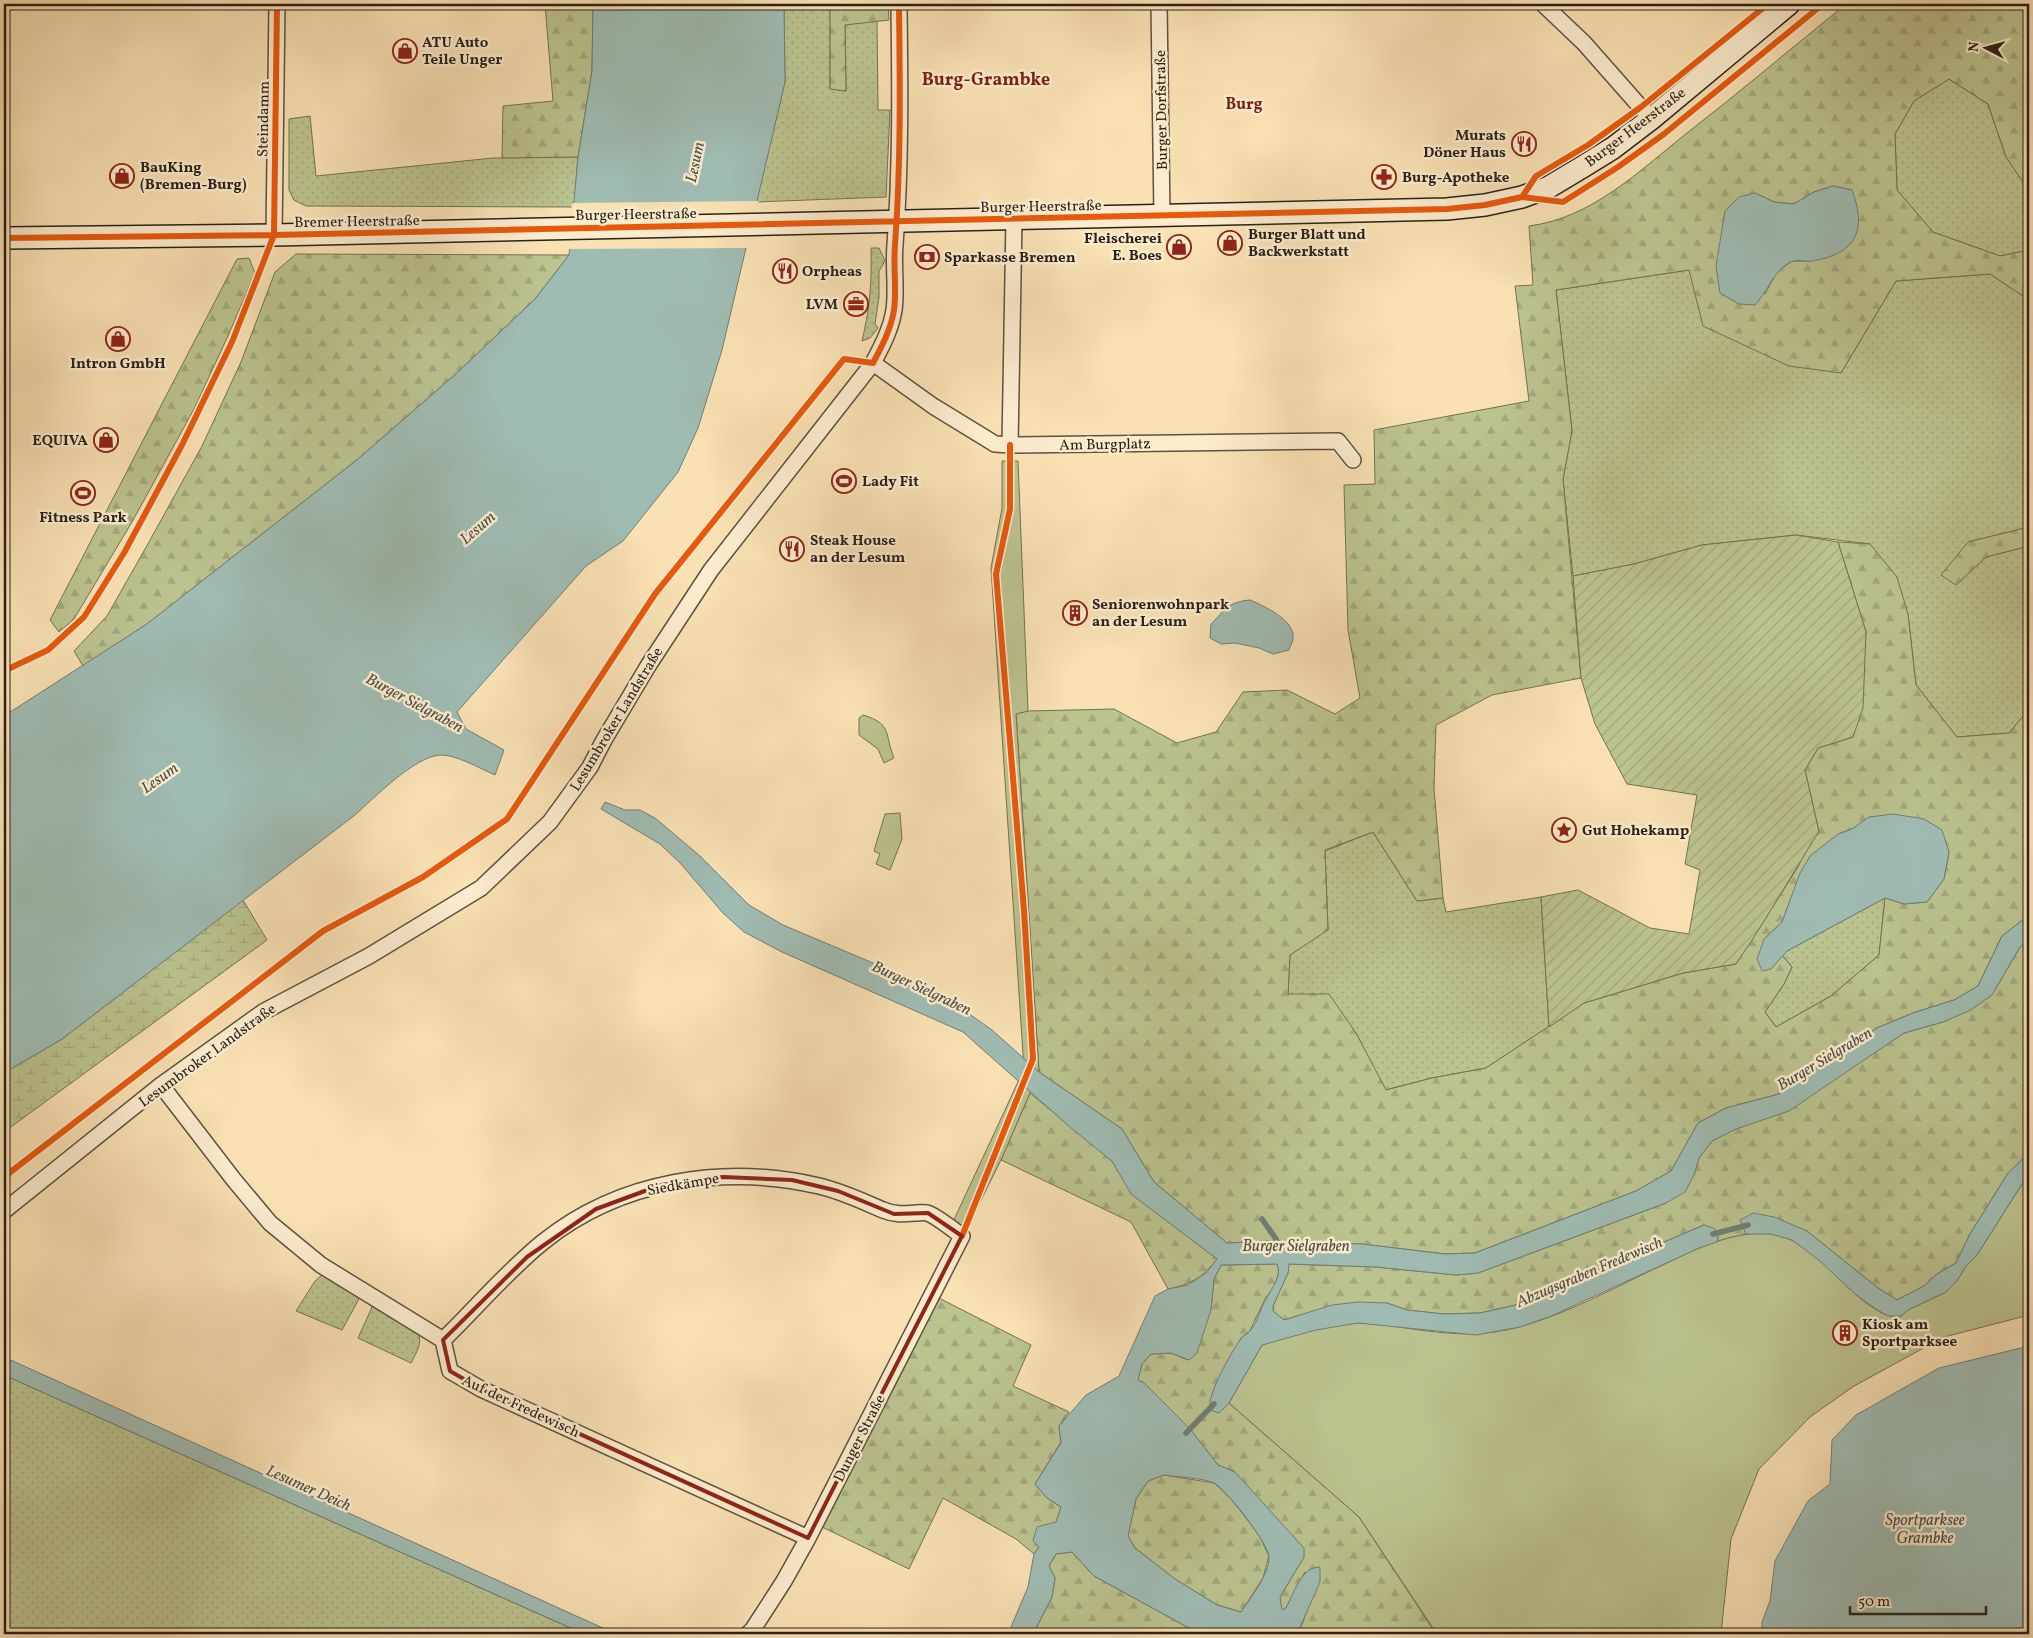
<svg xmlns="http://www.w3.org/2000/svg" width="2033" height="1638" viewBox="0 0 2033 1638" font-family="Vollkorn,serif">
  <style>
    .grass { fill: url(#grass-dots); stroke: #727254 }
    .forest { fill: url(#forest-firs); stroke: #727254; fill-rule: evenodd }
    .wetland { fill: url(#wetland-marsh); stroke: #727254 }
    .park { fill: #bbc38f; stroke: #727254 }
    .garden { fill: url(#garden-furrows); stroke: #727254 }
    .water { fill: #9fbcb3; stroke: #707e75; fill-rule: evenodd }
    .pier { fill: #f9e1b4 }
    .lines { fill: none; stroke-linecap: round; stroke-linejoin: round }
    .stream { stroke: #707e75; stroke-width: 5.5 }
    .minor-casing { stroke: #5e5240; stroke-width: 18 }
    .secondary-casing { stroke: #2a2219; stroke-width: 24 }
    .minor { stroke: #fbecce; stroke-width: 15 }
    .secondary { stroke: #fbecce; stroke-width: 21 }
    .cycleway-casing { stroke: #fbecce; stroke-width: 9 }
    .cycleway { stroke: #e8590c; stroke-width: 6 }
    .marked { fill: none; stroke: #8f2418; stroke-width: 4; stroke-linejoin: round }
    .labels { text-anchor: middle; stroke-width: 5; stroke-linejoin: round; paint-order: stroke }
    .poi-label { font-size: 15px; font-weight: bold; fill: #2a2219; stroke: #fbecce; text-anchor: start }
    .street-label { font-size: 15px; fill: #2a2219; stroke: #fbecce }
    .neighbourhood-label { font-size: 16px; font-weight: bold; fill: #7a1f14; stroke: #fbecce }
    .water-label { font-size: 16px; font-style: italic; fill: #4d5047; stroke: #fbecce }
    .quarter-label { font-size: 18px; font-weight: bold; fill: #7a1f14; stroke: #fbecce }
  </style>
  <defs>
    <pattern id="grass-dots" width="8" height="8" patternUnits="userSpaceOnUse" patternTransform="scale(1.25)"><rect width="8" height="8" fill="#bbc38f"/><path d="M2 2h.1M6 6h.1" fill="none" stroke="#a1a77b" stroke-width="1.8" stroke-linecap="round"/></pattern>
    <pattern id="forest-firs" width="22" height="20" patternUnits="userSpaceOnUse" patternTransform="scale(1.25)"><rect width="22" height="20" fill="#bbc38f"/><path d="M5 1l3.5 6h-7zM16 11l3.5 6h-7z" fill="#a1a77b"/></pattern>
    <pattern id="wetland-marsh" width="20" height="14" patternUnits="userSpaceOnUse" patternTransform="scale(1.25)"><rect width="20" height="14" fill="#bbc38f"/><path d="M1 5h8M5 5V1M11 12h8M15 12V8" fill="none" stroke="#a1a77b"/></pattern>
    <pattern id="garden-furrows" width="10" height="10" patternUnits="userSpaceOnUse" patternTransform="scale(1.25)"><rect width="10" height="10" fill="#bbc38f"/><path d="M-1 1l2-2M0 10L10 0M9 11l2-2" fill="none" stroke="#a1a77b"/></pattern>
  </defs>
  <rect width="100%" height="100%" fill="#f9e1b4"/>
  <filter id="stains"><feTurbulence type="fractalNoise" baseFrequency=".004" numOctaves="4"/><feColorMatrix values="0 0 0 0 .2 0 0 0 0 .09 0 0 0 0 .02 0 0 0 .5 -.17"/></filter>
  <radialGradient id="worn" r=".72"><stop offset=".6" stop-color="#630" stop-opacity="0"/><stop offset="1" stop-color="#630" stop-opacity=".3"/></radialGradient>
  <path class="grass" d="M784,4h46v85l16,2 -1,-66 32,-5 1,90h12l-4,87 -130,5 29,-120z
    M1949,79l39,25 18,53 23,34v59l-29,6 -67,-24 -36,-42 -2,-56 19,-33z
    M310,116l6,60 177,-18 85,-1 -4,50 -268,-1 -12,-6 -5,-10v-71z
    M871,248h8l6,13 -6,10v26l-4,27 3,4 -8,10 -8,3c8,-34 10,-59 9,-93z
    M1689,270l152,103 55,-92 94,-7 39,26v227l-61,15 -12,43 30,-28 43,-11v163l-20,24 -52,4 -41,-52 -8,-71 -38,-70 -74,-9 -94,10 -68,19 -61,12 -10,-97 9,-48 -16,-141z
    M1373,832l44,69 26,-3 3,14 95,-15 8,130 -63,41 -54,10 -47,12 -29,-57 -68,-39 2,-39 38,-26 -3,-78z
    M1885,898l-6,57 -48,41 -55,31 -11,-15 19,-28 8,-17 -10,-12 5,-4z
    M322,1275h4l34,22 -18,33 -46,-19 19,-30z
    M373,1305l45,27c5,11 -2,21 -7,31l-53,-25z
    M4,1375l580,259h-580z"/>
  <path class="forest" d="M545,4h48l-1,67 -14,86 -76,1 1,-52 50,-5z
    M830,4h58l1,16 -44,5 1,66 -16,-2z
    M1846,4h183v187l-23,-34 -18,-53 -39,-25 -35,22 -19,33 2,56 36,42 67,24 29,-6v50l-39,-26 -94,7 -55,92 -52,-7 -86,-40 -14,-56 -133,20 16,141 -9,48 18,199 -89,17 -56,30 -2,63 9,110 -26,3 -44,-69 -48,18 3,80 -38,25 -2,39h41l27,39 30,57 46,-12 54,-10 98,-65 99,-30 53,-9 62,-97 8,-18 13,-17 -14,-62 13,-22 35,-11 13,-105 -28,-90 32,2 27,33 11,37 8,71 41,52 52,-4 20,-24v206l-27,21 -24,50 -24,14 -41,13 -36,15 -98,66 -53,14 -28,15 -27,48 -35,20 -161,62 -30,1 -83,-10 -96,-3 -39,2 -73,-61 -32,-53 -83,-57 -23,-359 12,-2 86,-2 63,34 39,-11 27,-40 44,-2 48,24 25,-16 -12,-68 -4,-145 31,-1 -1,-54 155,-29 -14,-115 18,-1 -4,-59c63,-8 110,-55 158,-93 54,-42 106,-86 159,-129zM1833,186l19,4 -41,71h-19l-15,11 -12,22 -10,-101 19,9 20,2 20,-12zM1870,817l79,35 -5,27 -17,23 -23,2 -19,-6 -6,57 -48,41 -55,31 -11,-15 19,-28 8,-17 -10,-12 -11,14 -7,-30 18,-17 8,-21 48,-67 14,-5z
    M296,254l273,1 -34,44 -77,73 -100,87 -211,165 -64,42 -9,-15 33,-35 42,-74 53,-96 39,-84 34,-90z
    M249,258l6,15 -27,63 -34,73 -62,113 -58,97 -15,13 -9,-12 187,-361z
    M2029,527v19l-43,11 -30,28 -15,-10 27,-33z
    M2029,940v213l-21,20 -38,61 -14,29 -19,11 -13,12 -27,14 -19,-12 -71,-57 -65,-5 4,8 -29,8 2,-9 -15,-8 -188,80 -36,8 -36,1 -37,-4 -20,-7 -87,12 -16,5 -11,-9v-5l15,-33v-9l88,3 80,8 22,-2 188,-70 28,-28 5,-17 13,-17 157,-85 35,-23 39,-11 28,-13 21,-14 28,-48z
    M1030,1093l82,68 20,33 85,65c-15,19 -25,25 -49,30l-37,-67 -130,-62z
    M1277,1264l2,7 -4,14 -10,14 -15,32 -9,7 -22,75 10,-10 130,114 77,117h-139l7,-14 1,-48 -19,36 -5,3 -1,-14 24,-40 -69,-85 -17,-7 -28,-36 -46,-46 -7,-3 5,-16 9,-10 20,-1 17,7 23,-50 3,-31 7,-14z
    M935,1296l96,49 -18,41 56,26 -10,14 2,16 -26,42 12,14 14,9 -5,15 -22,32 -18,-15 -73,-41 -34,71 -89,-43z
    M1164,1475l50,8 17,16 28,36 10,21 -6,22 -22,34 -24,-7 -42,-26 -40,-31 -7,-12 8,-37 12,-18z
    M1072,1552l22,24 106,58h-167l19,-37 3,-19 -6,-12 7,-12z"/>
  <path class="wetland" d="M243,900l24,40 -263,192v-59l58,-34z"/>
  <path class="park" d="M1002,461h16l10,250 -12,3 23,358 -38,88 -36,72 -13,-8 72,-155 -33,-501 11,-60z
    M863,715c30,9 21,19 31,43l-10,5 -6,-14 -19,-14v-17z
    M900,813l2,26 -12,31 -14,-6 4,-10 -6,-3 11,-37z
    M2029,1173v142l-85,22 -90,49 -44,31 -51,52 -28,70 -10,95h-284l-78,-117 -130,-114 33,-58c30,-11 63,-20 95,-22 16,-1 33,3 49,5 40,6 76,10 116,-2 50,-14 97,-41 145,-63 31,-15 68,-33 104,-29 45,5 75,64 115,81 5,2 11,1 15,1l7,-6 38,-18 11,-11 9,-15 11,-11z"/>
  <path class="garden" d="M1796,535l42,7 28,90 -3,76 -10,29 -35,11 -13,22 14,62c-10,13 -16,27 -25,40 -19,31 -37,62 -58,92l-53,9 -99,30 -35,24 -8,-130 37,-7 72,38 39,6 11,-64 -15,-6 12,-69 -70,-11 -32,-60 -14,-46 -8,-102 61,-12 68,-19z"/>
  <path class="water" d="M593,4h191l1,78 -63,268 -24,78 -20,44 -55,69 -37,25 -129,146 9,17 38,21 -9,25c-14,-6 -40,-21 -55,-20 -26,2 -66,43 -85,60l-293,224 -58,34v-357l143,-92 211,-165 100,-87 77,-73 34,-44 9,-98 14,-86z
    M1833,186l19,4c15,40 5,63 -39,71 -6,1 -16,-2 -22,1 -15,6 -25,31 -36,43l-16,-1 -19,-11 -4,-27 9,-55 14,-14 16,-4 19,9 20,2 20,-12z
    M1250,600c14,6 45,20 43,38 0,4 -3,8 -4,12l-16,4 -14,-6 -24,-5 -14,1 -11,-6 1,-14c15,-15 17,-22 39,-24z
    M605,802l20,8h15l15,8 45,38 49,49 34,20 128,54 47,27 34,24 47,42 83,57 32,53 73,61 39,-2 96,3 83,10 30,-1 161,-62 35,-20 27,-48 28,-15 53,-14 98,-66 36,-15 41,-13 24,-14 24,-50 27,-21v25l-9,7 -28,48 -21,15 -28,12 -39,11 -115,78 -53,18 -24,12 -13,17 -5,17 -9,17 -19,11 -188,70 -22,2 -80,-8 -87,-3 -1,9 -15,33v5l11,9 48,-15 27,-3 28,1 20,7 37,4 36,-1 36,-8 188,-80 9,3 6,5 -2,9 -18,6 -150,69 -29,10 -44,8 -118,-12 -42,7 -54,15 -33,58 -10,10 -9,-3c-4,-14 21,-57 30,-70 2,-4 8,-6 11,-10 7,-9 9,-21 15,-31 6,-12 16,-21 11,-35l-56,1 -7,14 -3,31 -14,43 -8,7 -18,-7 -20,1 -9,10 -4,16 6,3 46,46 28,36 17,7 69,76v9l-24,40 2,13 4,-2c8,-15 15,-41 34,-41v15l-23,52h-97l-106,-58 -22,-24 -16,2 -7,12 6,12 -3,19 -19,37h-25l20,-47 6,-33 5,-7 -6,-6 4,-14 19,-5 5,-15 -14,-9 -12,-14 26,-41 -2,-17 27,-31 33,-19 36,-80 13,-7 20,-4 18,-12 11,-14 -86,-65 -19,-33 -41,-33 -108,-96 -181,-80 -38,-20 -21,-19 -43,-50 -20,-19 -59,-35zM1164,1475c12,2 40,3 50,8 11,5 55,61 55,74 0,18 -18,40 -28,55l-24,-7 -42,-26 -40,-31 -7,-12 8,-37 12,-18z
    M1893,814l31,5 18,11 7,22 -5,27 -17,23 -23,2 -19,-6 -98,53 -16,18 -9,2 -5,-12 7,-20 18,-17 18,-49 10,-17 28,-22 14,-5 17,-12z
    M2029,1153v20l-52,82 -11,11 -9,15 -11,11 -38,18 -7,6h-13l-12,-7 -21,-15 -35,-33 -28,-21 -21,-6h-25l-6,-14 13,-7 21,4 33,14 71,57 19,12 27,-14 13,-12 19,-11 14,-29 38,-61z
    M2029,1346v288h-267v-12l8,-21 5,-40 33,-60 22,-17 2,-44 24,-25 83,-47z
    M4,1357l612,277h-32l-580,-259z"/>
  <path class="pier" d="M759,201l-11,47 -181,1 5,-46z"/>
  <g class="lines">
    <path class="stream" d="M1262,1219l14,20 3,8
      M1713,1234l35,-9
      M1186,1433l28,-29"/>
    <defs>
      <path id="minor" d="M1159,4l3,213
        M1543,4l41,39 67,76
        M274,235l3,-231
        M873,363l60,43 62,38 15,1 328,-4 15,19
        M1010,445l4,-226
        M161,1085l73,95 36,43 51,42 122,75 7,31 31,18 327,149
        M4,1211l157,-126 102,-73 106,-56 112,-68 69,-66 40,-55 14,-27 44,-74 63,-96 162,-207c9,-17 18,-34 21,-53 3,-21 -1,-44 1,-65 6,-81 5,-161 4,-241
        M443,1340c33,-32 64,-69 100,-98 77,-62 181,-78 276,-56 22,5 43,15 64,24 12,5 21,4 33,3 3,0 9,-1 11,0 8,2 28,18 35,23l-154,302 -24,43 -31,48 -5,5"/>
      <path id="secondary" d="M4,238l270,-3 1173,-26 38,-4 37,-8 27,-10 35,-21 29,-18 38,-29 138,-115"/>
    </defs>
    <use href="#minor" class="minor-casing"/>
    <use href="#secondary" class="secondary-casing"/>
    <use href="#minor" class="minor"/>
    <use href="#secondary" class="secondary"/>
    <defs>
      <path id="cycleway" d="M1522,197l14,-21 52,-31 53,-38 127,-103
        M4,238l270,-3 1173,-26 38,-4 37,-8 41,5 55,-35 46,-33 159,-130
        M4,671l44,-21 36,-33 40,-64 58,-108 50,-103 42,-107 3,-231
        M4,1177l319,-246 100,-54 84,-58 148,-225 189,-235 29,4c9,-17 18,-34 21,-53 3,-21 -1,-44 1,-65 6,-81 5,-161 4,-241
        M962,1236l71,-177 -9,-149 -28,-336 14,-65v-64"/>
    </defs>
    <use href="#cycleway" class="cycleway-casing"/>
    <use href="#cycleway" class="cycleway"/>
  </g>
  <path class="marked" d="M723,1177l69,3 46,11 56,23 34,-1 34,23 -154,302 -327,-149 -31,-18 -7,-31 84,-83 69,-48 65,-24z"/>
  <defs>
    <symbol id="shop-ring" viewBox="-11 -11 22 22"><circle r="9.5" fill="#fbecce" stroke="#8f2418" stroke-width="1.5"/><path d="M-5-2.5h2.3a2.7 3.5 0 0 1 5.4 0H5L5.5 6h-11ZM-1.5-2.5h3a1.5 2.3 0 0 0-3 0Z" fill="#8f2418"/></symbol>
    <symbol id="restaurant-ring" viewBox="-11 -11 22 22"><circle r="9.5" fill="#fbecce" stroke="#8f2418" stroke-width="1.5"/><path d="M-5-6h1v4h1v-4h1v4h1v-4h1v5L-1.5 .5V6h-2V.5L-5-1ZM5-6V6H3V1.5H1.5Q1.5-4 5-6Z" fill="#8f2418"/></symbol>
    <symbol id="pharmacy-ring" viewBox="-11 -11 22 22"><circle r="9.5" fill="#fbecce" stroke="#8f2418" stroke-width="1.5"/><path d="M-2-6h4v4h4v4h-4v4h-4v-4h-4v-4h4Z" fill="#8f2418"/></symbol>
    <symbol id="bank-ring" viewBox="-11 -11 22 22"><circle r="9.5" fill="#fbecce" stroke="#8f2418" stroke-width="1.5"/><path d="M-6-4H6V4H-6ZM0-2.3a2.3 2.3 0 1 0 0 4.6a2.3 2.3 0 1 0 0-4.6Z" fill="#8f2418"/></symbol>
    <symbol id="office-ring" viewBox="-11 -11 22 22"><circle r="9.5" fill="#fbecce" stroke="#8f2418" stroke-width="1.5"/><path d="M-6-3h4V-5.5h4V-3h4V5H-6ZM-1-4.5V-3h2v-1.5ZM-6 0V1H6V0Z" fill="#8f2418"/></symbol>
    <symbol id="stadium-ring" viewBox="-11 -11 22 22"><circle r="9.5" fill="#fbecce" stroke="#8f2418" stroke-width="1.5"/><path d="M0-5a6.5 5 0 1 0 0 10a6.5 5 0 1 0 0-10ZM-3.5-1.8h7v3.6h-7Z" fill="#8f2418"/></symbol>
    <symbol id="building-ring" viewBox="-11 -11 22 22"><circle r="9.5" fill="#fbecce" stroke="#8f2418" stroke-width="1.5"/><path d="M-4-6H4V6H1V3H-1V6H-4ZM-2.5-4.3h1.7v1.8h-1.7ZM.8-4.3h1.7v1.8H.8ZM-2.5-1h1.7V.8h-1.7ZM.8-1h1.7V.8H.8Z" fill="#8f2418"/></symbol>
    <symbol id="sight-ring" viewBox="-11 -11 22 22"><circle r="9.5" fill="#fbecce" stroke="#8f2418" stroke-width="1.5"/><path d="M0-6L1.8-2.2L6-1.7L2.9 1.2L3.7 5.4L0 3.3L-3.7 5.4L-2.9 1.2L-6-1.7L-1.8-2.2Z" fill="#8f2418"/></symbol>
  </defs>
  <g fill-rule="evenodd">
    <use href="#shop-ring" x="391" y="37" width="28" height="28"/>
    <use href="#restaurant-ring" x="1510" y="130" width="28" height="28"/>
    <use href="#shop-ring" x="108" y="162" width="28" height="28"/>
    <use href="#pharmacy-ring" x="1370" y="163" width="28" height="28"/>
    <use href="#shop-ring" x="1216" y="229" width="28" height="28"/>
    <use href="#shop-ring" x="1165" y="233" width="28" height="28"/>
    <use href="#bank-ring" x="913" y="243" width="28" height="28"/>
    <use href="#restaurant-ring" x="771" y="257" width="28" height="28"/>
    <use href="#office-ring" x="842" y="290" width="28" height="28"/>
    <use href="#shop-ring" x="104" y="325" width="28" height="28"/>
    <use href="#shop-ring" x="92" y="426" width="28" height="28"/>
    <use href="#stadium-ring" x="830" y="467" width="28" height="28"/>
    <use href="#stadium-ring" x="69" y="479" width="28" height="28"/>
    <use href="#restaurant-ring" x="778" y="535" width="28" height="28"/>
    <use href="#building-ring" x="1061" y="599" width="28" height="28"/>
    <use href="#sight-ring" x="1550" y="816" width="28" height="28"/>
    <use href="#building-ring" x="1831" y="1319" width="28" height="28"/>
  </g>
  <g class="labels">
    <g class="poi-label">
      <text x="422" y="47">ATU Auto<tspan x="422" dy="17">Teile Unger</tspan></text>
      <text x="1506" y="140" text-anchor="end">Murats<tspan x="1506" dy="17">Döner Haus</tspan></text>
      <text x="140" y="172">BauKing<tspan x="140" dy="17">(Bremen-Burg)</tspan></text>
      <text x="1402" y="182">Burg-Apotheke</text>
      <text x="1248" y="239">Burger Blatt und<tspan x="1248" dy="17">Backwerkstatt</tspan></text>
      <text x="1162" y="243" text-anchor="end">Fleischerei<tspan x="1162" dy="17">E. Boes</tspan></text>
      <text x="944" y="262">Sparkasse Bremen</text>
      <text x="802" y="276">Orpheas</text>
      <text x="838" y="309" text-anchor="end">LVM</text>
      <text x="118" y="368" text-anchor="middle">Intron GmbH</text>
      <text x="88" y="445" text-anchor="end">EQUIVA</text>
      <text x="862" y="486">Lady Fit</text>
      <text x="83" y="522" text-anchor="middle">Fitness Park</text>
      <text x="810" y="545">Steak House<tspan x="810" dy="17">an der Lesum</tspan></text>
      <text x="1092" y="609">Seniorenwohnpark<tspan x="1092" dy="17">an der Lesum</tspan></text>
      <text x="1582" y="835">Gut Hohekamp</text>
      <text x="1862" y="1329">Kiosk am<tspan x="1862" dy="17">Sportparksee</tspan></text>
    </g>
    <g class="street-label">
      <text transform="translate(1161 110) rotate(-91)" y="5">Burger Dorfstraße</text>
      <text transform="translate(263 119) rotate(-89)" y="5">Steindamm</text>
      <text transform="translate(1635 127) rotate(-37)" y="5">Burger Heerstraße</text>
      <text transform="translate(1041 206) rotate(-1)" y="5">Burger Heerstraße</text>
      <text transform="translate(636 214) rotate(-1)" y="5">Burger Heerstraße</text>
      <text transform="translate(357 221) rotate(-1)" y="5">Bremer Heerstraße</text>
      <text transform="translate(1105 444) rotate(-1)" y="5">Am Burgplatz</text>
      <text transform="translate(616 719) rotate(-59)" y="5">Lesumbroker Landstraße</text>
      <text transform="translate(207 1055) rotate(-36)" y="5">Lesumbroker Landstraße</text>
      <text transform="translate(683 1184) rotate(-10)" y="5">Siedkämpe</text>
      <text transform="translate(521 1406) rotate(25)" y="5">Auf der Fredewisch</text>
      <text transform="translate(859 1438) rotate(-63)" y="5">Dunger Straße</text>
    </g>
    <g class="neighbourhood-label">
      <text x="1244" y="109">Burg</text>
    </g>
    <g class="water-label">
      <text transform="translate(694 162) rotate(-78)" y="6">Lesum</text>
      <text transform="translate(477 527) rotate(-41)" y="6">Lesum</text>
      <text transform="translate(415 702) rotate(28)" y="6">Burger Sielgraben</text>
      <text transform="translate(159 777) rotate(-35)" y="6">Lesum</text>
      <text transform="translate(922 987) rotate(25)" y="6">Burger Sielgraben</text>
      <text transform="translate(1824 1058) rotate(-31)" y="6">Burger Sielgraben</text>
      <text x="1296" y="1251">Burger Sielgraben</text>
      <text transform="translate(1589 1271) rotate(-23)" y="6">Abzugsgraben Fredewisch</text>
      <text transform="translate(309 1487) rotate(24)" y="6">Lesumer Deich</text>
      <text x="1925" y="1525">Sportparksee<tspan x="1925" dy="18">Grambke</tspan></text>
    </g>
    <g class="quarter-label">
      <text x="986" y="85">Burg-Grambke</text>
    </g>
  </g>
  <rect width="2033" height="1638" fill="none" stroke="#f9e1b4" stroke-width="20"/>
  <rect x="5" y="5" width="2023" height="1628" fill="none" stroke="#2a2219" stroke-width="2.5"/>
  <rect x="10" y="10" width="2013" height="1618" fill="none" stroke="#2a2219"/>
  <g transform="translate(1986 48) rotate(276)" stroke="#fbecce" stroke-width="4" paint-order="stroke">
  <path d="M0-4L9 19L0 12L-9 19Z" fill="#2a2219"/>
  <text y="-8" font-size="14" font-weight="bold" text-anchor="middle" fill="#2a2219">N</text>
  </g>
  <path d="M1850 1606v8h136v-8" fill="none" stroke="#2a2219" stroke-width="2.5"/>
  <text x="1858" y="1606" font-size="15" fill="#2a2219" stroke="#fbecce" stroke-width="4" paint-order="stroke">50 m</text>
  <rect width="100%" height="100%" filter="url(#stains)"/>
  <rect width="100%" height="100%" fill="url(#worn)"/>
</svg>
